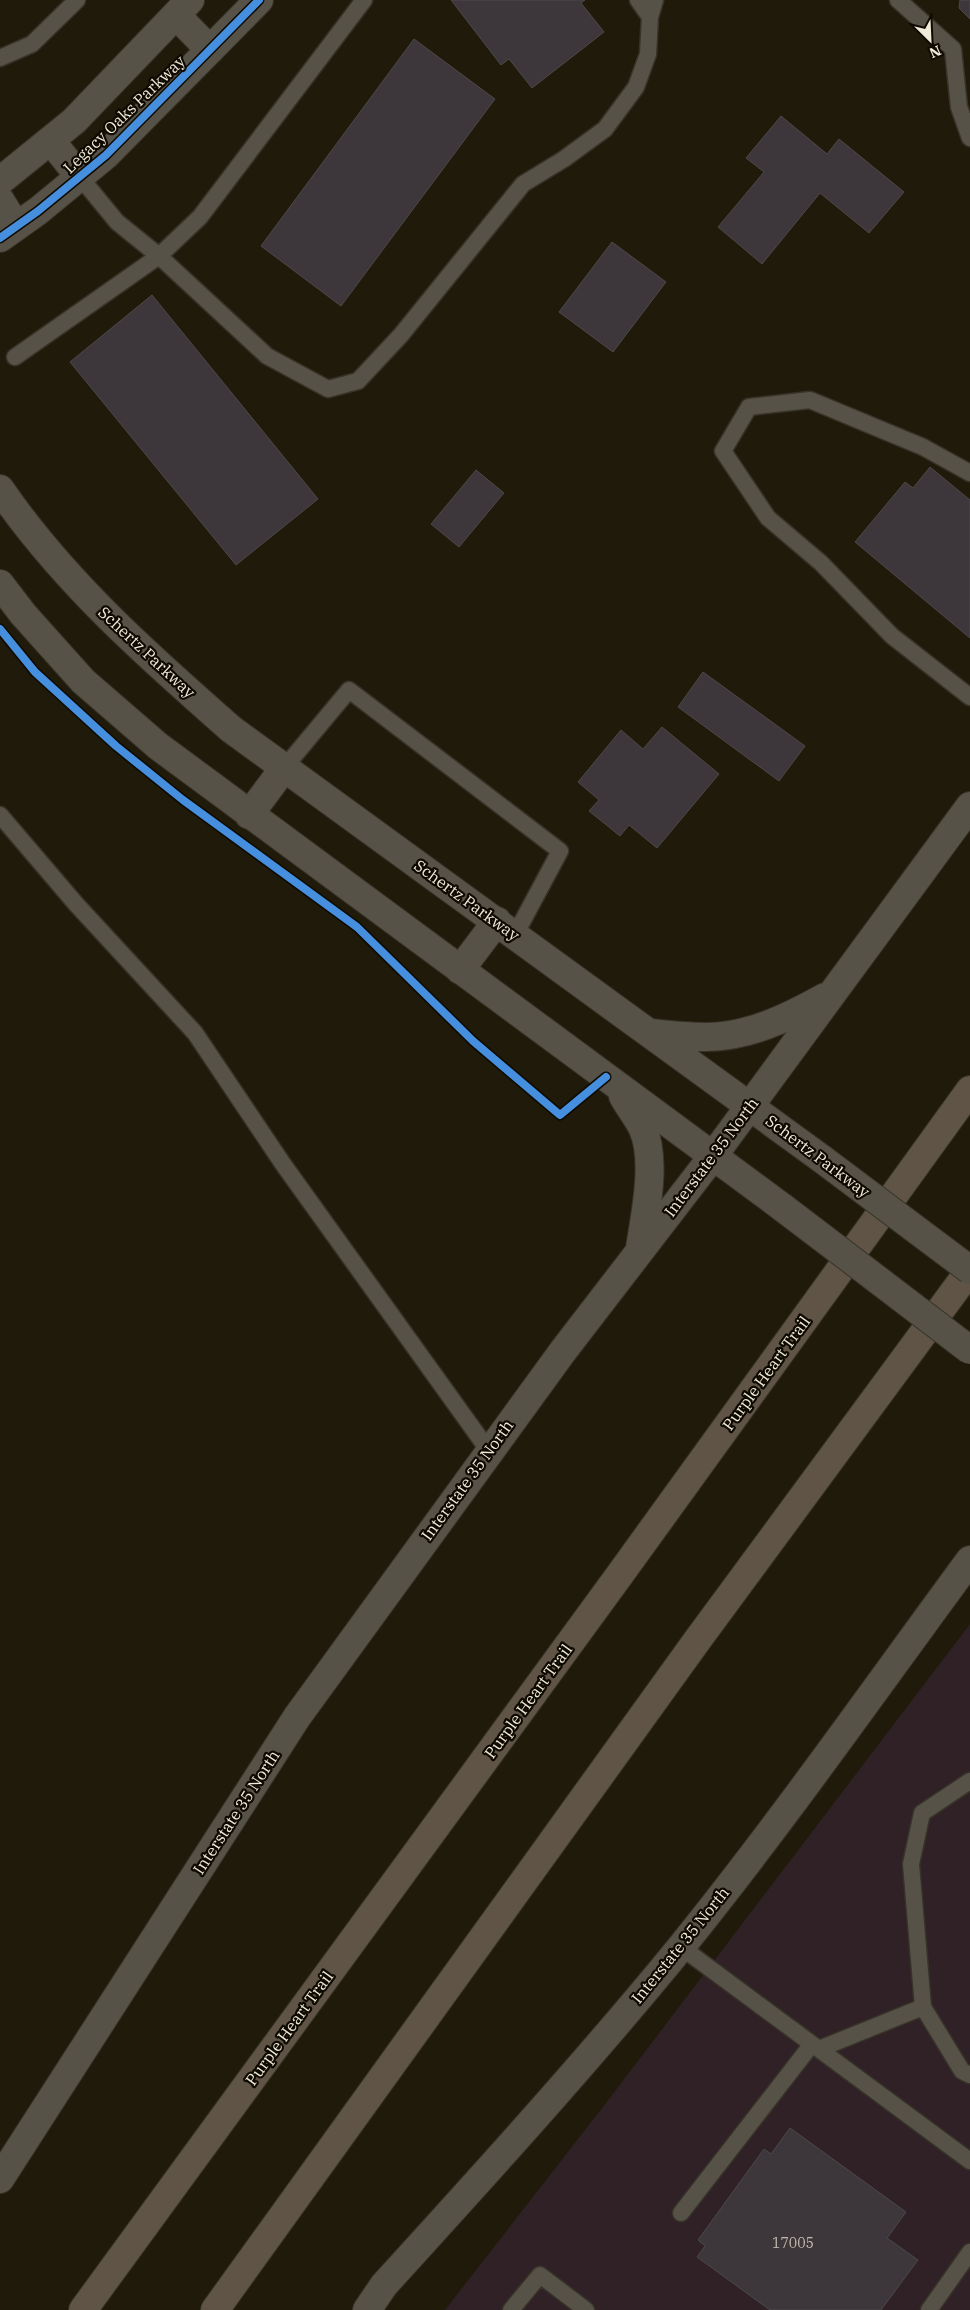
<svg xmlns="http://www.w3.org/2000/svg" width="970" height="2310" viewBox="0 0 970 2310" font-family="'IBM Plex Serif',serif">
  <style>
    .commercial { fill: #302127 }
    .building { fill: #3d373c; stroke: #4c4948 }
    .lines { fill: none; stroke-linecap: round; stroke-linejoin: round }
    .service-casing { stroke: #373328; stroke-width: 19 }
    .minor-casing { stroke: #373328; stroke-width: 30 }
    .secondary-casing { stroke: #373328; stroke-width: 30 }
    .motorway-casing { stroke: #373328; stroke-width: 30 }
    .service { stroke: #575247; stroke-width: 16 }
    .minor { stroke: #575247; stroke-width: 28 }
    .secondary { stroke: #575247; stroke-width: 28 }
    .motorway { stroke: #5f5446; stroke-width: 28 }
    .secondary-bridge-casing { stroke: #373328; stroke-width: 30; stroke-linecap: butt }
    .secondary-bridge { stroke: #575247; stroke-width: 28 }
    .cycleway-casing { stroke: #0e0a01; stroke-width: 11 }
    .cycleway { stroke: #468fdf; stroke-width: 8 }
    .labels { text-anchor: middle; stroke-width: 4.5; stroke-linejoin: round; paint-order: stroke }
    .number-label { font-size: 14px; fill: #c3bdb1 }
    .street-label { font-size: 16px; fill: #f0ead8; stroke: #0e0a01 }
  </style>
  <rect width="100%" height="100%" fill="#201a0a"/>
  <path class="commercial" d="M970,1624v686h-525l161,-207z"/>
  <path class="building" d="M451,0h134l-4,3 23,29 -72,56 -23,-29 -8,6z
    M960,0h10v19l-11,-11z
    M414,39l81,60 -154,207 -80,-60z
    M781,116l46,38 12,-15 65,53 -35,41 -49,-40 -58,71 -44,-37 46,-55 -18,-14z
    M612,242l54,40 -53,70 -54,-40z
    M152,295l166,204 -82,66 -166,-203z
    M930,467l40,33v138l-115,-96 50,-60 8,6z
    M476,470l28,23 -45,54 -28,-23z
    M703,672l102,74 -26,35 -101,-74z
    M662,727l57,47 -62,74 -28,-23 -9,11 -31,-25 10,-11 -21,-18 43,-52 22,19z
    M790,2128l116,84 -19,26 31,22 -37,50h-111l-73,-53 8,-11 -7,-6 66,-91 7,5z"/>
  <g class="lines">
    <defs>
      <path id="service" d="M638,0l12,17
        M898,0l55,49 6,58 11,31
        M0,58l32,-14 45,-44
        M80,177l37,45 42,34 108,100 61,33 30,-8 43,-46 122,-151 41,-25 41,-30 31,-42 12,-33 2,-37 5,-17
        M15,357l144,-101 41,-39 164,-217
        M970,473l-47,-26 -113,-47 -61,7 -26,44 45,67 53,45 71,73 78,61
        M284,768l65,-78 211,161 -45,84
        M0,815l76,89 119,129 88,131 206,287
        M681,1947l289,214
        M923,2007l39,64 8,4
        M819,2049l104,-42 -12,-143 11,-51 48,-32
        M681,2213l131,-169
        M511,2310l29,-35 46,35
        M929,2310l41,-58"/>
      <path id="minor" d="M176,15l34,35
        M51,141l29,36
        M0,181l74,-60 116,-121
        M0,200l16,26
        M0,238l38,-27 68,-56 153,-155
        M249,815l35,-47
        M460,970l37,-49"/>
      <path id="secondary" d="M0,489c63,92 148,167 231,240l591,430
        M0,584l23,30 60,67 75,65 624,461
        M651,1033c18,2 37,4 55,4 43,0 83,-20 119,-40
        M623,1096c6,11 15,22 20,33 14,32 2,86 -3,119
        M0,2179l297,-462 266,-366 150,-195 257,-350
        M367,2310l17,-25c101,-111 202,-222 297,-338 101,-125 194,-258 289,-387"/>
      <path id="motorway" d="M83,2310l538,-737 349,-483
        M215,2310l481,-668 274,-372"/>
    </defs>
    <use href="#service" class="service-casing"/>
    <use href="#minor" class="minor-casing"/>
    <use href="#secondary" class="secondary-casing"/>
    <use href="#motorway" class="motorway-casing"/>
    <use href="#service" class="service"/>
    <use href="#minor" class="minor"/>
    <use href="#secondary" class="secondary"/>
    <use href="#motorway" class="motorway"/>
    <defs>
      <path id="secondary-bridge" d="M822,1159l148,111
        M782,1207l188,143"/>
    </defs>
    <use href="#secondary-bridge" class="secondary-bridge-casing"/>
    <use href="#secondary-bridge" class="secondary-bridge"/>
    <defs>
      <path id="cycleway" d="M0,238l38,-27 68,-56 153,-155
        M0,629l35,43 81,74 67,54 174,127 116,114 87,74 46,-38"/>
    </defs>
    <use href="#cycleway" class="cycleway-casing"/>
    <use href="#cycleway" class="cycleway"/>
  </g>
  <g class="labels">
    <g class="number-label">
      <text x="793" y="2248">17005</text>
    </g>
    <g class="street-label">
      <text transform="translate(124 114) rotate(-44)" y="6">Legacy Oaks Parkway</text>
      <text transform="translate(147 652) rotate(43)" y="6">Schertz Parkway</text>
      <text transform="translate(467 900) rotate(36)" y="6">Schertz Parkway</text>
      <text transform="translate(818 1156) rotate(37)" y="6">Schertz Parkway</text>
      <text transform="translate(711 1157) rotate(-53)" y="6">Interstate 35 North</text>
      <text transform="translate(766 1373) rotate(-54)" y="6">Purple Heart Trail</text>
      <text transform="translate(467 1480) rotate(-54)" y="6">Interstate 35 North</text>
      <text transform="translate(528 1701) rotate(-54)" y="6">Purple Heart Trail</text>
      <text transform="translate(236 1812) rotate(-57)" y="6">Interstate 35 North</text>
      <text transform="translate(680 1945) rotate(-51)" y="6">Interstate 35 North</text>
      <text transform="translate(289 2028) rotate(-54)" y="6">Purple Heart Trail</text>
    </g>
  </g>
  <g transform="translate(930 40) rotate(156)" stroke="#0e0a01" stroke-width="4" paint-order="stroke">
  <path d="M0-4L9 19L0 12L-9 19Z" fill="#f0ead8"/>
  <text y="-8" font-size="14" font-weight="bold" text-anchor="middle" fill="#f0ead8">N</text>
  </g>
</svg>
